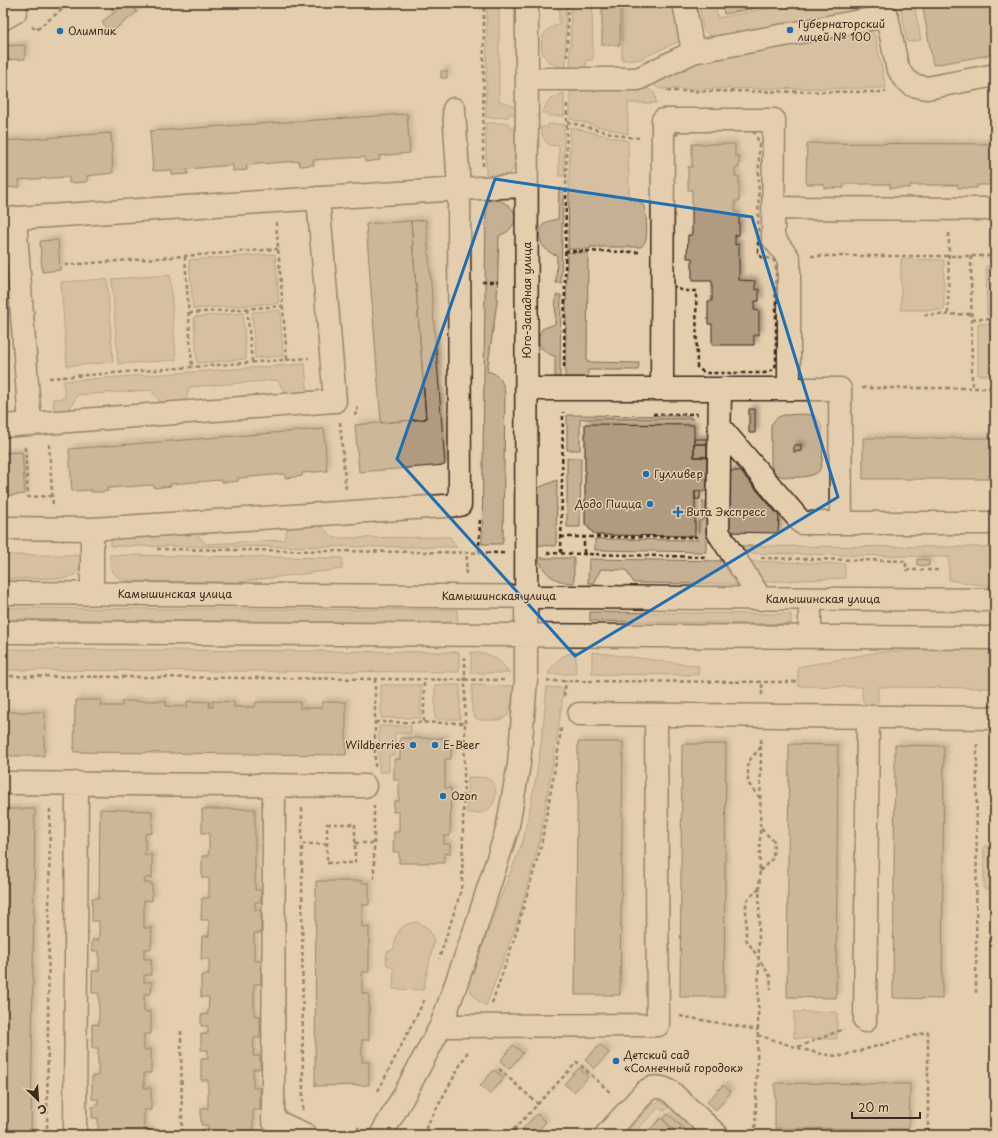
<svg xmlns="http://www.w3.org/2000/svg" width="998" height="1138" viewBox="0 0 998 1138" font-family="'Playpen Sans',sans-serif">
  <style>
    .green { fill: #c5b093; stroke: #806d58 }
    .building { fill: #b09b80; stroke: #3b2a1e; filter: url(#shadow) }
    .lines { fill: none; stroke-linecap: round; stroke-linejoin: round }
    .minor-casing { stroke: #3b2a1e; stroke-width: 25 }
    .path { stroke: #3b2a1e; stroke-width: 2.5; stroke-dasharray: 4 3; stroke-linecap: butt }
    .minor { stroke: #e4cead; stroke-width: 22 }
    .marked { fill: none; stroke: #1f6fb2; stroke-width: 3; stroke-linejoin: round }
    .poi-dot { fill: #1f6fb2; stroke: #e4cead; stroke-width: 1.5 }
    .labels { text-anchor: middle; stroke-width: 3; stroke-linejoin: round; paint-order: stroke }
    .poi-label { font-size: 11px; fill: #3b2a1e; stroke: #e4cead; text-anchor: start }
    .street-label { font-size: 11px; fill: #3b2a1e; stroke: #e4cead }
  </style>
  <defs>
    <filter id="shadow"><feDropShadow dx="3.5" dy="-3.5" stdDeviation="2" flood-color="#0004"/></filter>
  </defs>
  <rect width="100%" height="100%" fill="#e4cead"/>
  <filter id="ink" filterUnits="userSpaceOnUse"><feTurbulence type="fractalNoise" baseFrequency=".025" numOctaves="2"/><feDisplacementMap in="SourceGraphic" scale="8" xChannelSelector="R" yChannelSelector="G"/><feConvolveMatrix kernelMatrix="1 2 1 2 8 2 1 2 1" color-interpolation-filters="sRGB"/></filter>
  <g filter="url(#ink)">
    <path class="green" d="M487,3h12v98c8,2 16,4 18,13h-9v3l-22,1z
      M559,3h7v65c-6,-2 -13,-3 -18,-7 -12,-12 -7,-34 11,-36z
      M571,3h21l1,57h-7v9h-16z
      M622,3h55l7,36 -44,20 -18,1z
      M699,3h16l3,15 78,-15h100l-181,33 -6,-1 -6,-6z
      M900,3h14l7,37 -14,2z
      M869,30l5,4 2,6 10,48 -226,1 -7,-4 47,-24z
      M646,87l9,7 1,9h-28v31l-58,-15v-27l26,-3z
      M564,93v23h-16v-3h-6l7,-13z
      M486,123h22l1,4h8l-1,36c-4,14 -16,16 -29,16l-1,-4z
      M548,124h16v52h-5v-30l-10,-1 -6,-8 -3,-10h8z
      M570,127l58,14 1,58c5,1 10,1 14,6 4,5 4,28 3,34 -1,4 -3,6 -5,8h-51v2h-22z
      M559,188h4l-2,95h-5l1,-28c-13,-2 -23,-18 -14,-30 4,-4 10,-5 15,-6z
      M491,200c16,-1 33,14 19,29 -3,4 -8,5 -11,7l-2,66 -10,69c12,3 16,10 18,22l-2,147 -1,4h-20l4,-336 2,-7z
      M567,252l21,1 -1,109 52,1 -1,7h-50v7h-23z
      M275,254l4,49 -86,6 -4,-49z
      M901,259l43,1v50h-43z
      M986,266h9v49h-8z
      M170,275l6,85 -58,4 -6,-85z
      M107,279l6,83 -46,4 -6,-84z
      M556,295h5l-1,82h-5v-21c-13,-3 -21,-14 -13,-27l13,-5z
      M280,310l3,46 -28,2 -3,-46z
      M243,313l3,46 -49,4 -3,-46z
      M978,324h17v51h-17z
      M305,364l3,33 -21,-2 -10,-15 -88,7 -2,10 -6,7h-19l-11,-14 -74,5 -9,17 -12,1 -2,-3 -1,-11 12,-1 -2,-17z
      M567,415l121,1 5,3h-113v31h-13z
      M785,415c9,0 23,-3 31,2 3,3 5,7 6,11 1,9 2,35 -3,43 -5,7 -33,8 -41,4 -4,-2 -5,-6 -7,-10v-40c4,-6 7,-9 14,-10z
      M567,458h14l-1,69h-13z
      M557,480l-1,66 -19,-1 1,-57z
      M702,501l4,1v50l-111,-2v-11l103,1 1,-19 4,-1v-17z
      M318,523l16,15 116,-1 7,10 -347,-1 2,-7 80,-8 5,3 9,10 78,-4 3,-10 5,-5z
      M734,546l261,1v40l-46,-7v-23l-214,-4z
      M3,555h76l2,3 -1,10 -6,7 -8,3 -63,1z
      M110,555l232,3v11l-105,13 -106,-1c-17,-2 -21,-10 -21,-26z
      M538,558h36v25c-19,-1 -28,-7 -36,-25z
      M589,559l138,2 18,23 -111,-1 -8,-13 -25,-1 -8,14h-5z
      M746,561l99,3v14l-84,4z
      M3,608l454,2 1,13 -455,-4z
      M590,612l201,2v10l-201,-3z
      M973,648l22,1v39l-117,-1v14l-3,4c-16,1 -12,-6 -13,-18l-64,-1v-19l80,-15z
      M3,649l456,3v20l-456,-2z
      M471,652c21,2 25,4 39,21h-39z
      M576,652v22h-28c6,-13 15,-20 28,-22z
      M592,652l107,14 -1,9 -106,-1z
      M381,685h40v33h-40z
      M435,685h25v34h-25z
      M472,685l42,1 -4,25 -3,5 -8,4h-19l-4,-2 -4,-7z
      M547,687l17,1 -8,56 -17,99 -21,77 -32,86c-10,-6 -18,-13 -16,-26l29,-79 24,-60 13,-63 6,-41z
      M379,726h32v7h-16v22h-6v17h-10z
      M468,777c5,0 13,0 18,1 15,5 11,27 0,33 -6,3 -12,2 -19,2z
      M984,846h11v43h-11z
      M417,922l12,7 5,13 -11,48 -30,-1 1,-20 -8,-5 1,-12 7,-3c2,-17 5,-25 23,-27z
      M794,1012h43v27l-43,-1z
      M660,1101l9,6 -5,4 -5,-4 -27,28h-8l27,-30z"/>
    <path class="building" d="M127,3h3l7,9 -27,21 -8,-11z
      M722,3h60l-58,11z
      M922,3h73v51l-62,11z
      M602,8h18v37h-18z
      M25,45v14l-22,1v-14z
      M441,71h6v7h-6z
      M407,114l3,39 -31,3 1,4 -15,2v-5l-52,3 1,5 -14,1 -1,-5 -53,4 1,5 -14,1v-6l-46,4 1,5 -16,1v-5l-19,1 -3,-40z
      M111,133l2,40 -26,3v6l-18,1v-6l-50,3 1,7 -17,1v-47z
      M807,143l188,1v41h-18v3h-19v-3h-48v3h-20v-4h-46v4h-20v-4h-18z
      M692,144h43v12h4v12h-4v8l4,1v24h-4v11h4v23h-4v10l4,-1v36l16,1v9l4,-1v12h-4l-1,9 5,1v24h-5v10h-42v-21h-4v-23h4v-20h-20v-23h-5l1,-23h4v-45h-4v-23h4z
      M426,220l19,245 -86,7 -4,-47 71,-6 -15,-198z
      M411,221l15,198 -45,4 -15,-199z
      M58,240l2,30 -18,2 -2,-31z
      M749,409h6v24h-6z
      M585,424l109,1v32h13v34h-12v45l-100,-1 -10,-11z
      M324,429l3,42 -25,2v3l-17,2v-4l-47,4v3l-8,1h-8l-1,-2 -51,4 1,2 -17,2v-3l-47,3 1,3 -8,1h-9v-2l-19,1 -3,-42z
      M863,438h132v41h-132z
      M694,439h13v5h-13z
      M694,444h13v13h-13z
      M794,445h7v6l-7,1z
      M22,452l3,42 -22,2v-43z
      M727,471h13l39,45 -1,17 -52,-1z
      M695,491h5v8h-5z
      M917,559l12,1v6l-12,-1z
      M76,700h25l-1,6h22v-5h44v5l21,1v-6l23,1 -1,5h4l-1,-6 22,1v5h21l1,-5h44v6h22v-6h24v53l-272,-3 1,-46h1z
      M3,712h42l-1,44h-41z
      M400,738h45v10l6,1v10h-6v29h6l-1,48h-6v8h6v10l-6,-1v10h-45v-11h-6l1,-20h5v-20h-6l1,-11h5v-21h-5v-21h6z
      M578,742h45l-3,253h-45z
      M682,744h44l-2,253h-44z
      M789,744l49,1 -2,253 -49,-1z
      M895,745l49,1 -2,253 -49,-1z
      M3,809h32l-4,326h-28z
      M100,809l52,2v22l-7,1v21h7v23h-7l-1,5h8v18l-8,-1v28h8l-1,21h-7v10h7v16h-7v7h8l-1,12h-7v18h7v22h-7v16l7,-1v24h-7v15h7v22h-7v20h7v5h-53v-17h-6v-11l6,-1v-7h-6v-23h6v-28h-6v-24l7,1v-32h-7v-22h7v-20h-7v-11h7v-19h-7v-23h7z
      M202,809h53v81h6v12h-6v8h6v23h-7v28h7v23h-7v32h6v22h-6l-1,18h7v13h-7v19h7v22h-7v25h-52v-5h7v-5h-7v-17h7v-28h-7v-21h7v-9h-7v-16h7v-8h-7v-11l7,-1 1,-17h-8v-22h8v-16h-8l1,-23h7v-16h-8l1,-22h7v-20h-7v-22h7v-23h-7z
      M316,881h46v2h7v22h-7v22h7v45h-7v21l7,1v46h-7v22h7v23l-54,1z
      M513,1045l10,8 -14,16 -9,-8z
      M600,1045l9,8 -15,16 -9,-9z
      M579,1068l9,9 -14,15 -10,-8z
      M494,1070l10,8 -14,16 -10,-8z
      M775,1083l135,1 -1,45 -134,-1z
      M723,1085l8,7 -15,18 -9,-8z
      M537,1114l9,8 -12,13h-5l-7,-6z
      M668,1114l22,20 -1,1h-9l-17,-15z
      M661,1118l18,17h-34z"/>
    <g class="lines">
      <defs>
        <path id="minor" d="M684,3l9,49 194,-36 10,50 6,11 9,8 15,3 68,-13
          M3,19l12,-7 2,-9
          M527,79h111l55,-27
          M774,208l221,1
          M15,218l15,206
          M3,219l456,-30 68,-3
          M527,389h193l-2,143 43,67
          M662,389l1,-269h111l-1,118 16,21v130h-69
          M789,389h51l1,134h154
          M3,426l332,-25 -17,-203
          M719,426l83,97h39
          M3,528l89,1v64
          M92,529l368,-24 -1,-316 -5,-80
          M3,593l992,7
          M3,632l992,6
          M810,637v-38
          M579,714l416,4
          M3,783l362,3
          M274,785l-1,335 33,15
          M865,1021l3,-304
          M441,1026l217,-1 -2,-310
          M75,1135l2,-352
          M381,1135l22,-38 38,-71 33,-93 33,-103 12,-66 7,-84 1,-677
          M606,1135l39,-43c8,-7 16,-6 26,0l46,43"/>
      </defs>
      <use href="#minor" class="minor-casing"/>
      <path class="path" d="M107,3l6,7
        M32,26l4,4 34,-27
        M567,57l1,-54
        M667,91l219,1
        M567,122l60,15 13,1
        M683,129l63,1 8,2 5,10 -1,110 3,5c7,2 14,0 15,9v98c-2,6 -6,8 -12,9h-57l-5,-2 -5,-4 -1,-76c-11,0 -21,1 -25,-12l2,-139 6,-9z
        M483,166l1,-163
        M276,222l11,137
        M565,251l76,1
        M185,256l7,111
        M811,256h184
        M971,256l1,132
        M65,265l213,-16
        M482,282h16
        M247,309l5,53
        M189,313l94,-7
        M948,314l1,-83
        M924,315l47,-1
        M972,319h23
        M564,367l3,-265
        M49,378l260,-20
        M862,388h133
        M354,414h4l-1,-7
        M653,414h45
        M340,422l6,69
        M49,444l4,63
        M26,448h-1l3,49 24,-1
        M561,537h23
        M157,549l347,4
        M479,552l1,-35
        M547,553l159,4
        M561,553l2,-141
        M584,553v-16h113
        M761,558l145,3v9h33
        M466,574l1,-22
        M3,676l501,4
        M547,681l249,1
        M762,695v-13
        M564,696l2,-15
        M375,722l90,1 -3,160 -2,11 -21,65
        M424,722v-42
        M465,723v-66
        M375,767v-87
        M760,798l-12,-15v-21l13,-15
        M302,808v36
        M327,824h28v39h-28z
        M355,843h19
        M760,871l13,-13 1,-17 -14,-13
        M374,879v-73
        M759,888l-13,13v38l24,37 1,14
        M976,993l1,-252
        M492,1003l22,-63 27,-94 18,-101 2,-18
        M680,1016l78,14
        M181,1031l1,104
        M758,1035c23,7 59,21 83,21l87,-24v103
        M798,1047l46,-18
        M499,1069l39,35
        M378,1091l47,-92
        M303,1110l-1,-266h25
        M514,1130l6,5
        M47,1135l3,-329
        M354,1135l5,-8
        M422,1135l47,-86
        M509,1135l68,-73 35,32
        M755,1135l3,-105 3,-292"/>
      <use href="#minor" class="minor"/>
    </g>
  </g>
  <path d="M0 0H998V1138H0ZM495,179l257,38 86,280 -263,159 -178,-197z" fill="#e4cead" fill-opacity=".55" fill-rule="evenodd"/>
  <path class="marked" d="M495,179l257,38 86,280 -263,159 -178,-197z"/>
  <g class="poi-dot">
    <circle cx="790" cy="30" r="4"/>
    <circle cx="60" cy="31" r="4"/>
    <circle cx="646" cy="474" r="4"/>
    <circle cx="650" cy="504" r="4"/>
    <path d="M676 506h4v4h4v4h-4v4h-4v-4h-4v-4h4z"/>
    <circle cx="413" cy="745" r="4"/>
    <circle cx="435" cy="745" r="4"/>
    <circle cx="443" cy="796" r="4"/>
    <circle cx="616" cy="1061" r="4"/>
  </g>
  <g class="labels">
    <g class="poi-label">
      <text x="798" y="28">Губернаторский<tspan x="798" dy="13">лицей № 100</tspan></text>
      <text x="68" y="35">Олимпик</text>
      <text x="654" y="478">Гулливер</text>
      <text x="642" y="508" text-anchor="end">Додо Пицца</text>
      <text x="686" y="516">Вита Экспресс</text>
      <text x="405" y="749" text-anchor="end">Wildberries</text>
      <text x="443" y="749">E-Beer</text>
      <text x="451" y="800">Ozon</text>
      <text x="624" y="1059">Детский сад<tspan x="624" dy="13">«Солнечный городок»</tspan></text>
    </g>
    <g class="street-label">
      <text transform="translate(527 300) rotate(-90)" y="4">Юго-Западная улица</text>
      <text x="175" y="598">Камышинская улица</text>
      <text x="499" y="600">Камышинская улица</text>
      <text x="823" y="603">Камышинская улица</text>
    </g>
  </g>
  <rect width="998" height="1138" fill="none" stroke="#e4cead" stroke-width="16"/>
  <rect x="8" y="8" width="982" height="1122" fill="none" stroke="#3b2a1e" stroke-width="1.5" filter="url(#ink)"/>
  <g transform="translate(38 1100) rotate(155)" stroke="#e4cead" stroke-width="3" paint-order="stroke">
  <path d="M0-3L7 15L0 10L-7 15Z" fill="#3b2a1e"/>
  <text y="-6" font-size="11" font-weight="bold" text-anchor="middle" fill="#3b2a1e">С</text>
  </g>
  <path d="M852 1112v6h68v-6" fill="none" stroke="#3b2a1e" stroke-width="2"/>
  <text x="858" y="1112" font-size="12" fill="#3b2a1e" stroke="#e4cead" stroke-width="3" paint-order="stroke">20 m</text>
</svg>
